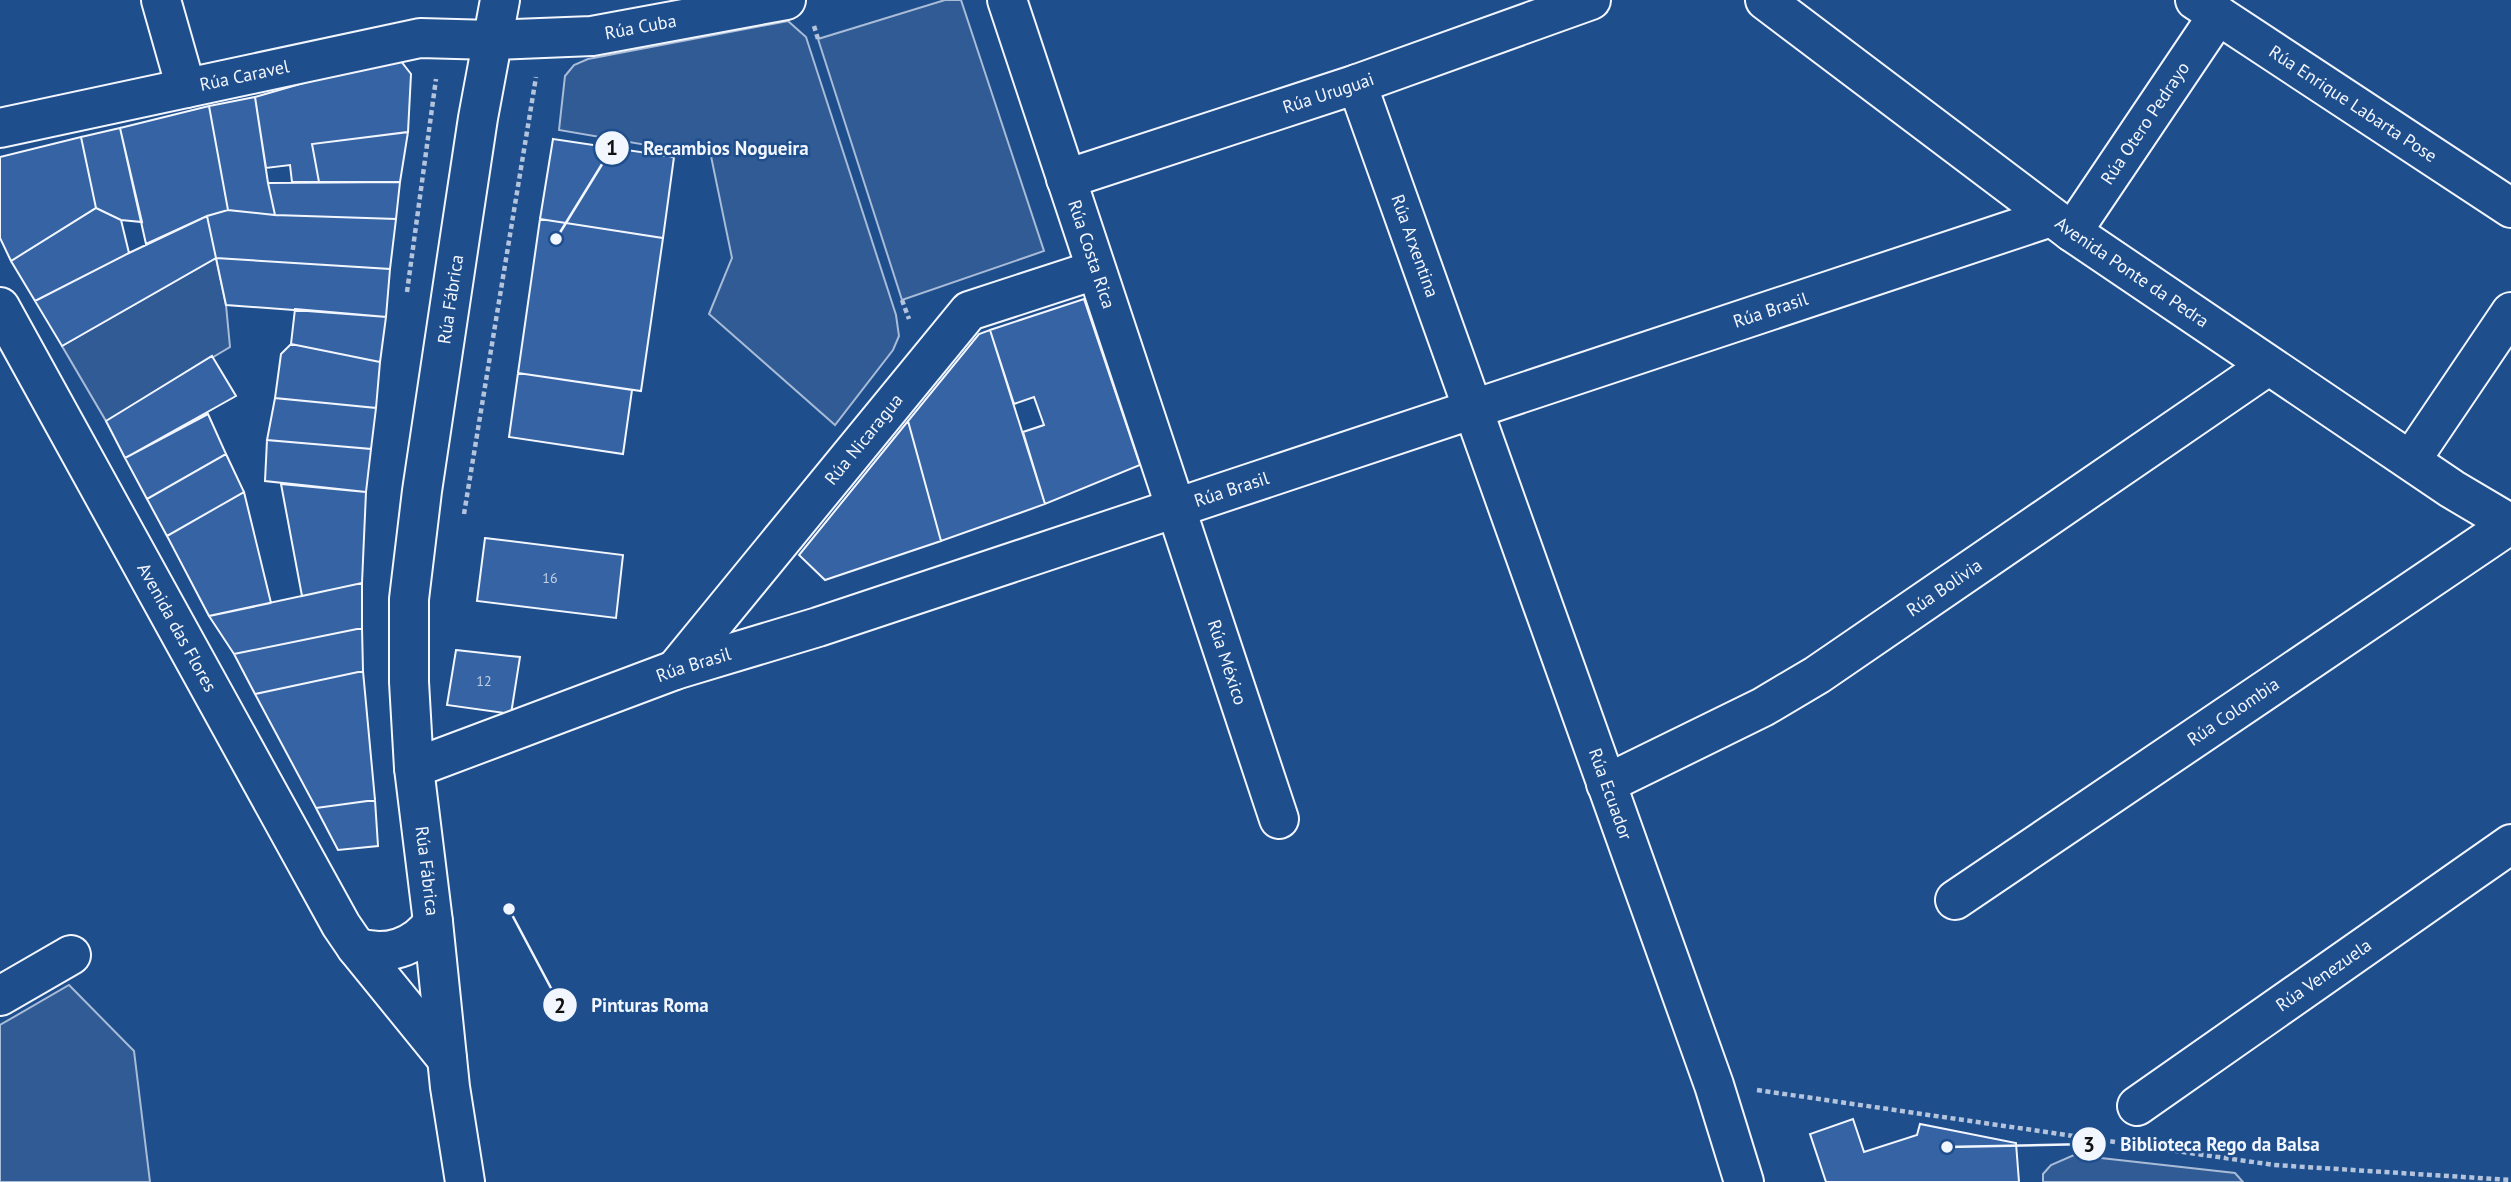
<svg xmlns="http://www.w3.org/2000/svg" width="2511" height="1182" viewBox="0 0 2511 1182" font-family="'PT Sans',sans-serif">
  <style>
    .built { fill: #305b95; stroke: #a8bbd7; stroke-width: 2 }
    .building { fill: #3563a3; stroke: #f2f6ff; stroke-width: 2 }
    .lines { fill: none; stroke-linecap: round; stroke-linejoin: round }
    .minor-casing { stroke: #f2f6ff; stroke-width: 42 }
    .major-casing { stroke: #f2f6ff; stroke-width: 42 }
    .path { stroke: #b3c4dc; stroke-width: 4.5; stroke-dasharray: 5 3.5; stroke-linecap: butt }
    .minor { stroke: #1f4e8c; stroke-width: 38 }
    .major { stroke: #1f4e8c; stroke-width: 38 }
    .labels { text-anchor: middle; stroke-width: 5; stroke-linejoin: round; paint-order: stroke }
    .number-label { font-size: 14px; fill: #c3d1e8 }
    .street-label { font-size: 18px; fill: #f2f6ff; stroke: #1f4e8c }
    .leader { fill: none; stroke: #f2f6ff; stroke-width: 2.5 }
    .callout-dot { fill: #f2f6ff; stroke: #1f4e8c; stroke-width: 2.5 }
    .mark-label { font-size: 21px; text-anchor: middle; font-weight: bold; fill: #111 }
    .callout-label { font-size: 19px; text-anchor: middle; font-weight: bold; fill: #f2f6ff; stroke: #1f4e8c; stroke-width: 5; stroke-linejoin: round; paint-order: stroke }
  </style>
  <rect width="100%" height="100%" fill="#1f4e8c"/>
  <path class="built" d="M945,0h16l83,251 -142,49 -84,-261z
    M788,21l18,16 90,278 3,21 -6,14 -58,75 -126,-111 23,-56 -21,-102 -152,-26 6,-54 9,-11 14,-6z
    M216,258l10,47 4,42 -124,74 -44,-75z
    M69,985l65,66 16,131h-150v-157z
    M2074,1155l161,18 8,9h-200v-8l8,-9z"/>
  <path class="building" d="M397,56l14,18 -3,58 -96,12 7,38h-27l-2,-17 -24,3 -11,-71z
    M255,97l13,86 7,32 -47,-5 -19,-104z
    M209,106l19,104 -21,6 -61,28 -26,-116z
    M120,128l22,94 -21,-2 -25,-12 -15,-71z
    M408,132l-8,50h-81l-7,-38z
    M81,137l15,71 -85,53 -11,-23v-81z
    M553,139l121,18 -11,81 -123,-19z
    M400,182l-4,37 -121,-4 -7,-32z
    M96,208l25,12 8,33 -94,48 -24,-40z
    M228,210l47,5 121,4 -6,50 -174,-11 -9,-42z
    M207,216l9,42 -154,88 -27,-45 94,-48z
    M540,219l123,19 -22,153 -123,-18z
    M216,258l174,11 -4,48 -160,-12z
    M1084,299l56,166 -95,39 -22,-72 21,-7 -10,-28 -20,7 -24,-74z
    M295,309l91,8 -6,45 -89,-18z
    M990,330l55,174 -104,37 -33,-120 71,-87z
    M291,344l89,18 -4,46 -101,-10 6,-44z
    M212,356l24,40 -111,62 -19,-37z
    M518,373l114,17 -9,64 -114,-17z
    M275,398l101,10 -5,41 -104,-9z
    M208,414l18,40 -79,45 -22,-41z
    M908,421l33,120 -116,39 -26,-25z
    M267,440l104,9 -5,43 -101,-11z
    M226,454l18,38 -77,44 -20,-37z
    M281,484l85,8 -4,91 -60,13z
    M244,492l27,111 -62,13 -42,-80z
    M485,538l138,17 -7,63 -139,-17z
    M362,583v45l-128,26 -25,-38z
    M362,628l1,43 -108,23 -21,-40z
    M456,650l64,7 -9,57 -64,-9z
    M363,671l12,129 -59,8 -61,-114z
    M375,800l3,46 -40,4 -22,-42z
    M1853,1119l11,33 53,-17 3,-11 96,19 3,39h-193l-16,-48z"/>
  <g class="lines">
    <defs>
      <g id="minor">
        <path d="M161,0l25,88"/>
        <path id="s1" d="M1007,0l272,819"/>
        <path id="s2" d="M2195,0l316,208"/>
        <path id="s3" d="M1357,84l357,1001 30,97"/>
        <path id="s4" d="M0,128l420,-90 72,2 100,-4 194,-36"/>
        <path id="s5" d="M1066,179l291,-95 234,-84"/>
        <path id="s6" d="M2072,232l146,-217"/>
        <path id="s7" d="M0,307l341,618 15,22 91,112"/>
        <path d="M2411,460l100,-148"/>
        <path id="s8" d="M675,670l294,-359 126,-41"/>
        <path id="s9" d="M414,768l261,-98 143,-43 1233,-410"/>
        <path id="s10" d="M1606,784l157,-77 54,-32 451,-309"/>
        <path id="s11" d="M1955,900l556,-376"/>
        <path d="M356,947c29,10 60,1 77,-25"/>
        <path d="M0,996l71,-41"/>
        <path id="s12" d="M2137,1106l374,-262"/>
        <path id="s13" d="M465,1182l-15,-95 -17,-165 -19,-154 -5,-86v-83l13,-108 38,-254 18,-119 22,-118"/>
      </g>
      <g id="major">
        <path id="s14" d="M1765,0l307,232 380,257 59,35"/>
      </g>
    </defs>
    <use href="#minor" class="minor-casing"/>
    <use href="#major" class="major-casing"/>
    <path class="path" d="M814,26l4,13
      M407,292l29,-213
      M902,300l7,19
      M464,514l72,-437
      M1757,1090l358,52
      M2148,1147l126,18 237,15"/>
    <use href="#minor" class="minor"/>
    <use href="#major" class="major"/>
  </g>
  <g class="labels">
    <g class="number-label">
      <text x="550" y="583">16</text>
      <text x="484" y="686">12</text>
    </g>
    <g class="street-label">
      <text dy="6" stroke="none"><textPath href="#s4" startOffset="651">Rúa Cuba</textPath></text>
      <text dy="6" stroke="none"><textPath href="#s4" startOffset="250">Rúa Caravel</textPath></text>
      <text dy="6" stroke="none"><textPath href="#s5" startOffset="276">Rúa Uruguai</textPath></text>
      <text dy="6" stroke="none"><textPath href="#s2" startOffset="189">Rúa Enrique Labarta Pose</textPath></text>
      <text dy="6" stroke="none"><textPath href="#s6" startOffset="131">Rúa Otero Pedrayo</textPath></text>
      <text dy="6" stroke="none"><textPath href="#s3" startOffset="172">Rúa Arxentina</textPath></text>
      <text dy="6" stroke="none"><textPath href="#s1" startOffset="268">Rúa Costa Rica</textPath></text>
      <text dy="6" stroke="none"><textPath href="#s14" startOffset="457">Avenida Ponte da Pedra</textPath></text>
      <text dy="6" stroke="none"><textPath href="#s13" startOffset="889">Rúa Fábrica</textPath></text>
      <text dy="6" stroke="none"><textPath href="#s9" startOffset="1432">Rúa Brasil</textPath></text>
      <text dy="6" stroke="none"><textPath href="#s8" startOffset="298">Rúa Nicaragua</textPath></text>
      <text dy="6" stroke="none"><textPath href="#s9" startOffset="864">Rúa Brasil</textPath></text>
      <text dy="6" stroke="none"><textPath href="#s10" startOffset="392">Rúa Bolivia</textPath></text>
      <text dy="6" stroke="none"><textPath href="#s7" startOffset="366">Avenida das Flores</textPath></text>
      <text dy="6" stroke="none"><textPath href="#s1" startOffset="698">Rúa México</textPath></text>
      <text dy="6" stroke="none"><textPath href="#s9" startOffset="298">Rúa Brasil</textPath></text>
      <text dy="6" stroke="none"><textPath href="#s11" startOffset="336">Rúa Colombia</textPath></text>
      <text dy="6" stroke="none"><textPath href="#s3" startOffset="754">Rúa Ecuador</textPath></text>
      <text transform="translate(427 871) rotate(83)" y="6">Rúa Fábrica</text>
      <text dy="6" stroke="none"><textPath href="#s12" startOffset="228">Rúa Venezuela</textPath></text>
    </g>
  </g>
  <path class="leader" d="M556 239L612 148M509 909L560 1005M1947 1147L2089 1144"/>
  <g class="callout-dot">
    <circle cx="556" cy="239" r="7"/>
    <circle cx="509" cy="909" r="7"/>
    <circle cx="1947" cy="1147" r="7"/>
    <circle cx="612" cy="148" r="18"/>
    <circle cx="560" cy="1005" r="18"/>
    <circle cx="2089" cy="1144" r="18"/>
  </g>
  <g class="mark-label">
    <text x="612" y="155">1</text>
    <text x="560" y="1013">2</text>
    <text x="2089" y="1152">3</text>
  </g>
  <g class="callout-label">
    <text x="726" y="155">Recambios Nogueira</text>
    <text x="650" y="1012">Pinturas Roma</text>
    <text x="2220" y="1151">Biblioteca Rego da Balsa</text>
  </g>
</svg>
